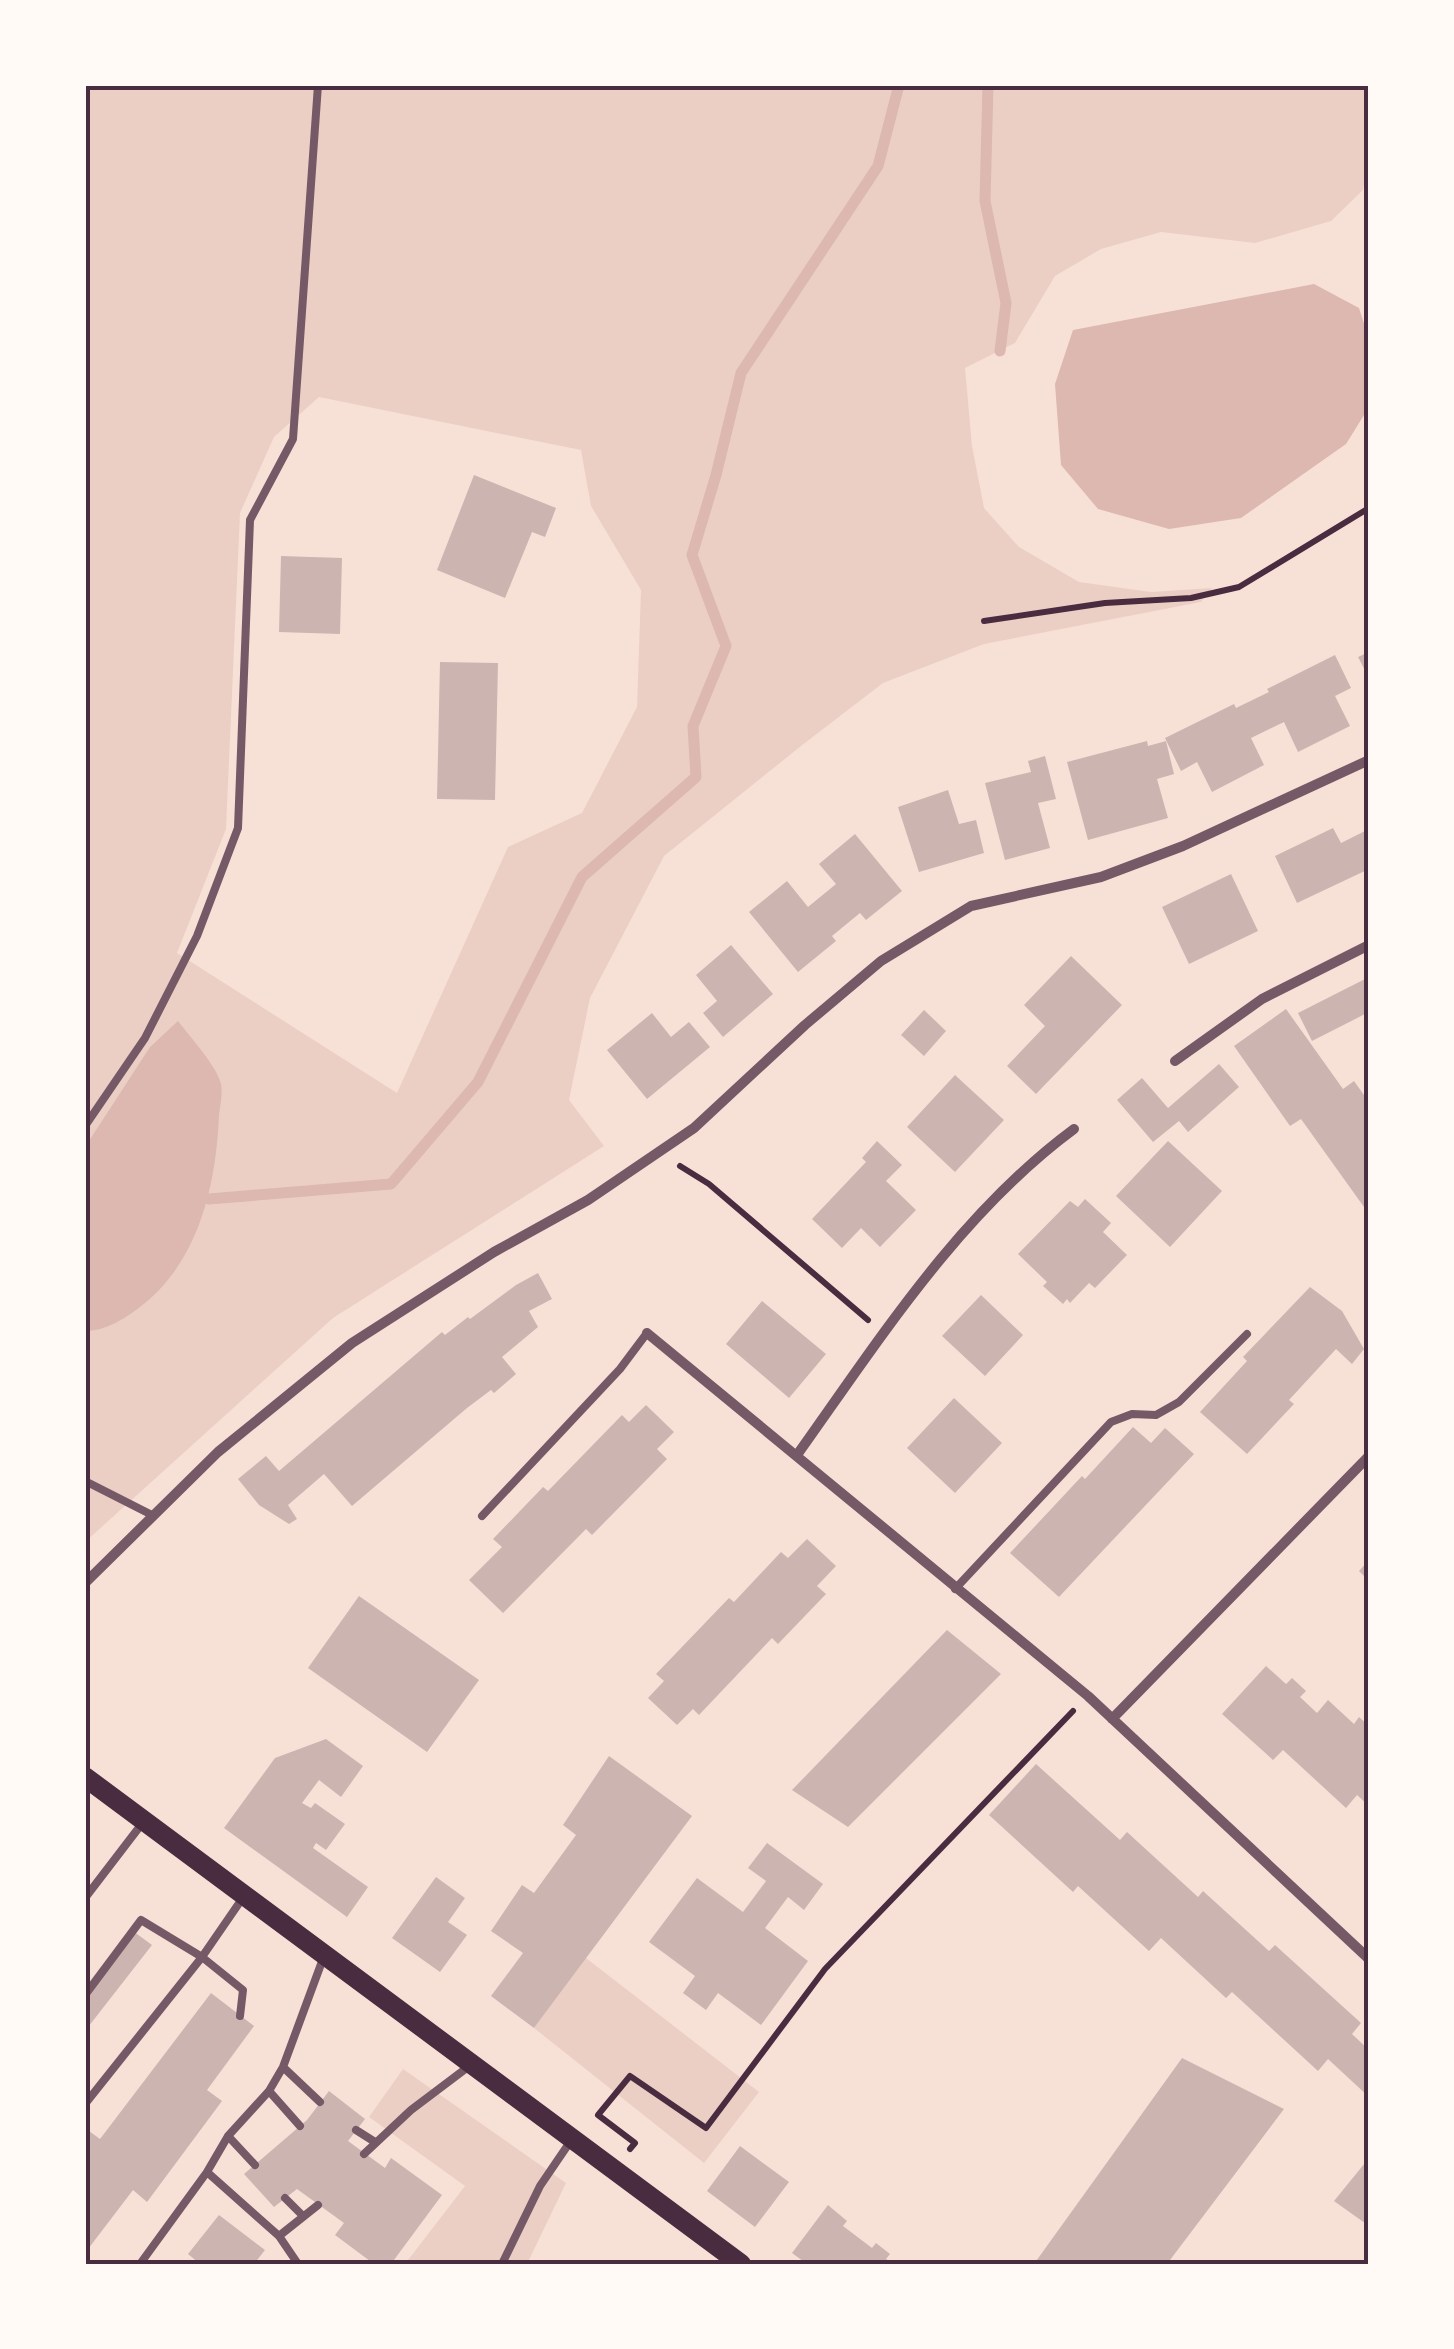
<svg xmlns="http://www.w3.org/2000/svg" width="1454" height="2349" viewBox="0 0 1454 2349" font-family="'PT Sans',sans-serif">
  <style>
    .green { fill: #ebcfc5; fill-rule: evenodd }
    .water { fill: #dcb8b0 }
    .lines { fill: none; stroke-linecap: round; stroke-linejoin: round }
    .stream { stroke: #dcb8b0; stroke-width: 11 }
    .building { fill: #ccb4b1 }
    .path { stroke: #4a2c40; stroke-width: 6 }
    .service { stroke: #755966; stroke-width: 8 }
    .minor { stroke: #755966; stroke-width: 10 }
    .secondary { stroke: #4a2c40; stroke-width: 20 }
    .neatline { fill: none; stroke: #4a2c40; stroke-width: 4 }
  </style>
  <rect width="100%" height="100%" fill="#f7e1d7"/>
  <path class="green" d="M85,85h1284v70l-6,35 -32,31 -76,22 -94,-11 -60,17 -46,27 -40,67 -50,25 7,78 12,62 35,39 60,35 72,10 61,-4 -11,14 -217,42 -101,39 -82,63 -137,110 -74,142 -21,102 35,46 -271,172 -248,224zM319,397l262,53 10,56 50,84 -4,117 -55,106 -74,34 -111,246 -220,-140 49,-124 14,-316 34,-76z
    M586,1958l173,134 -55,71 -170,-135z
    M403,2069l163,114 -39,81h-122l60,-78 -96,-69z"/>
  <path class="water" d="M1314,284l45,24 10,31v68l-23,37 -105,74 -72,11 -71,-20 -37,-44 -6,-81 18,-54z
    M178,1021c12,16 39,45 43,63 2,9 -1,22 -2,31 -3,71 -20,147 -79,192 -16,12 -34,24 -55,24v-184l65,-100z"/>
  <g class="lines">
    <path class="stream" d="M988,85l-3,116 21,102 -6,48
      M209,1199l182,-15 87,-102 104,-205 114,-100 -3,-51 33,-80 -34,-91 24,-80 25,-102 137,-207 21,-81"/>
  </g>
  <path class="building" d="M474,475l82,33 -11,29 -13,-5 -27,66 -68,-28z
    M281,556l61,2 -2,76 -61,-2z
    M1369,652v26l-11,-21z
    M1335,655l16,33 -16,8 15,30 -52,26 -14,-30 -33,16 13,27 -52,27 -15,-30 -16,9 -16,-33 69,-34 2,4 33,-16 -2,-3z
    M440,662l58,1 -3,137 -58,-1z
    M1147,741l1,5 18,-5 8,33 -17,5 11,39 -80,22 -21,-78z
    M1045,756l11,43 -18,4 12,45 -45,12 -20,-77 46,-11 -3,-11z
    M948,790l11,34 17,-4 8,33 -65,19 -21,-65z
    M1333,828l8,15 28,-14v40l-72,34 -22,-47z
    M855,834l47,57 -36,29 -6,-7 -28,23 4,5 -38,31 -49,-60 38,-31 21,26 28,-23 -17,-20z
    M1231,874l27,57 -69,33 -27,-57z
    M731,945l42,49 -50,43 -20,-24 14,-12 -21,-26z
    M1071,956l51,49 -86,89 -29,-28 38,-40 -21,-21z
    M1369,977v35l-57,29 -14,-28z
    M1286,1009l57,80 11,-8 15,21v112l-68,-95 -11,7 -56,-80z
    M924,1010l22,21 -22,25 -23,-21z
    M652,1013l19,24 18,-15 21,25 -63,52 -40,-49z
    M1219,1064l20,23 -51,45 -9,-11 -26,21 -36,-42 25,-22 26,30z
    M955,1075l49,45 -49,52 -48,-45z
    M877,1141l25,24 -16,16 30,29 -36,37 -19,-19 -19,20 -30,-29 54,-57 -4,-4z
    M1168,1141l54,50 -52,56 -54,-51z
    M1085,1199l26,24 -8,9 24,23 -32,33 -6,-5 -19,20 -3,-4 -4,5 -20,-18 4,-4 -29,-28 52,-53 8,6z
    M538,1273l14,26 -23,12 9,16 -36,30 14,17 -22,19 -3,-3 -24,18 -115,98 -28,-32 -36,31 9,14 -8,5 -30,-19 -21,-26 28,-23 13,15 163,-139 3,3 23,-18 2,2 46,-34z
    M1310,1287l32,24 22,38 -12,15 -16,-15 -47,51 5,4 -47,50 -47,-42 47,-51 -4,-4z
    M981,1295l42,40 -38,41 -43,-40z
    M762,1301l64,53 -37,44 -63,-54z
    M954,1398l48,45 -47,50 -48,-45z
    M646,1405l28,27 -17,17 10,10 -75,76 -6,-6 -83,84 -34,-33 33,-33 -9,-8 50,-52 5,4 74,-76 7,7z
    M1133,1427l18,16 14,-15 29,26 -135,143 -49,-44 72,-77 3,3z
    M807,1539l29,27 -19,20 9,8 -48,50 -6,-6 -73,77 -6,-6 -16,16 -29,-27 16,-17 -8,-7 73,-76 5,4 47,-50 7,6z
    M1369,1560v21l-10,-10z
    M359,1596l120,84 -52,72 -119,-84z
    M947,1630l54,44 -153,153 -56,-37z
    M1266,1666l20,18 6,-6 14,13 -6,6 17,16 11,-13 26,24 5,-7 10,9v80l-12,-11 -11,13 -63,-58 -10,10 -51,-46z
    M326,1739l37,27 -22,31 -22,-17 -17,23 9,5 4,-5 30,21 -19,26 -10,-7 -3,5 55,39 -21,30 -123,-89 51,-70z
    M609,1756l83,60 -158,212 -43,-32 32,-43 -32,-22 31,-46 12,8 42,-58 -13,-10z
    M1036,1764l84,76 7,-8 71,65 5,-6 66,60 6,-6 86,78 -9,11 17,16v47l-41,-38 -10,12 -86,-79 -6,6 -65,-60 -12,13 -71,-65 -5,6 -84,-77z
    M767,1843l56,41 -19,26 -16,-13 -23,31 43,33 -47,64 -43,-32 -12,17 -23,-17 12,-17 -46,-34 48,-64 46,34 23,-31 -18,-13z
    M436,1877l29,21 -17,24 19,13 -27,37 -48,-34z
    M133,1931l19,14 -67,86v-38z
    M211,1993l43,33 -47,64 15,11 -75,101 -14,-12 -48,63v-116l4,-6 11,8z
    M1182,2058l102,51 -117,155h-133z
    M329,2091l36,28 -17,22 37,27 6,-10 51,37 -51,69h-17l-39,-29 9,-12 -47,-34 -23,18 -30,-33 63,-54z
    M740,2146l49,36 -34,45 -48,-36z
    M1369,2158v68l-35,-25z
    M828,2205l19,16 -4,5 29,22 4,-5 14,11 -4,5 8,5h-87l-15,-11z
    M219,2215l46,35 -11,14h-54l-12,-10z"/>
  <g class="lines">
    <path class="path" d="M984,621l121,-18 86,-5 48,-11 130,-79
      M680,1166l29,18 159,136
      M630,2149l5,-6 -37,-28 32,-39 76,52 119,-159 248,-258"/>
    <path class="service" d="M85,1126l60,-88 52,-102 41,-108 12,-308 43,-81 25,-354
      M85,1481l67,34
      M482,1516l138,-147 27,-36
      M955,1589l156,-167 21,-8 24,1 23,-13 68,-68
      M85,1898l59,-77
      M85,1995l56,-75 61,37 41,33 -3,26
      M283,2067l37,35
      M269,2091l31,35
      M85,2104l117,-147 42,-61
      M356,2130l19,12
      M228,2136l27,29
      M364,2154l47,-44 57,-43
      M207,2172l72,64 19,28
      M285,2198l18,18
      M279,2236l39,-31
      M140,2264l67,-92 21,-36 41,-45 14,-24 41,-111
      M502,2264l38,-78 32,-47"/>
    <path class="minor" d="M1175,1061l87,-62 107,-54
      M647,1333l441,363 281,263
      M797,1455c82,-115 162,-241 277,-326
      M85,1583l133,-131 134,-109 142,-91 94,-52 106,-72 111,-103 76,-64 90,-55 130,-29 82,-31 186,-86
      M1112,1719l257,-263"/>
    <path class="secondary" d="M85,1777l656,487"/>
  </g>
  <rect width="1454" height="2349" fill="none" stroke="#fffaf5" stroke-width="175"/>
  <rect x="88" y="88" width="1278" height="2174" class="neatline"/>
</svg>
